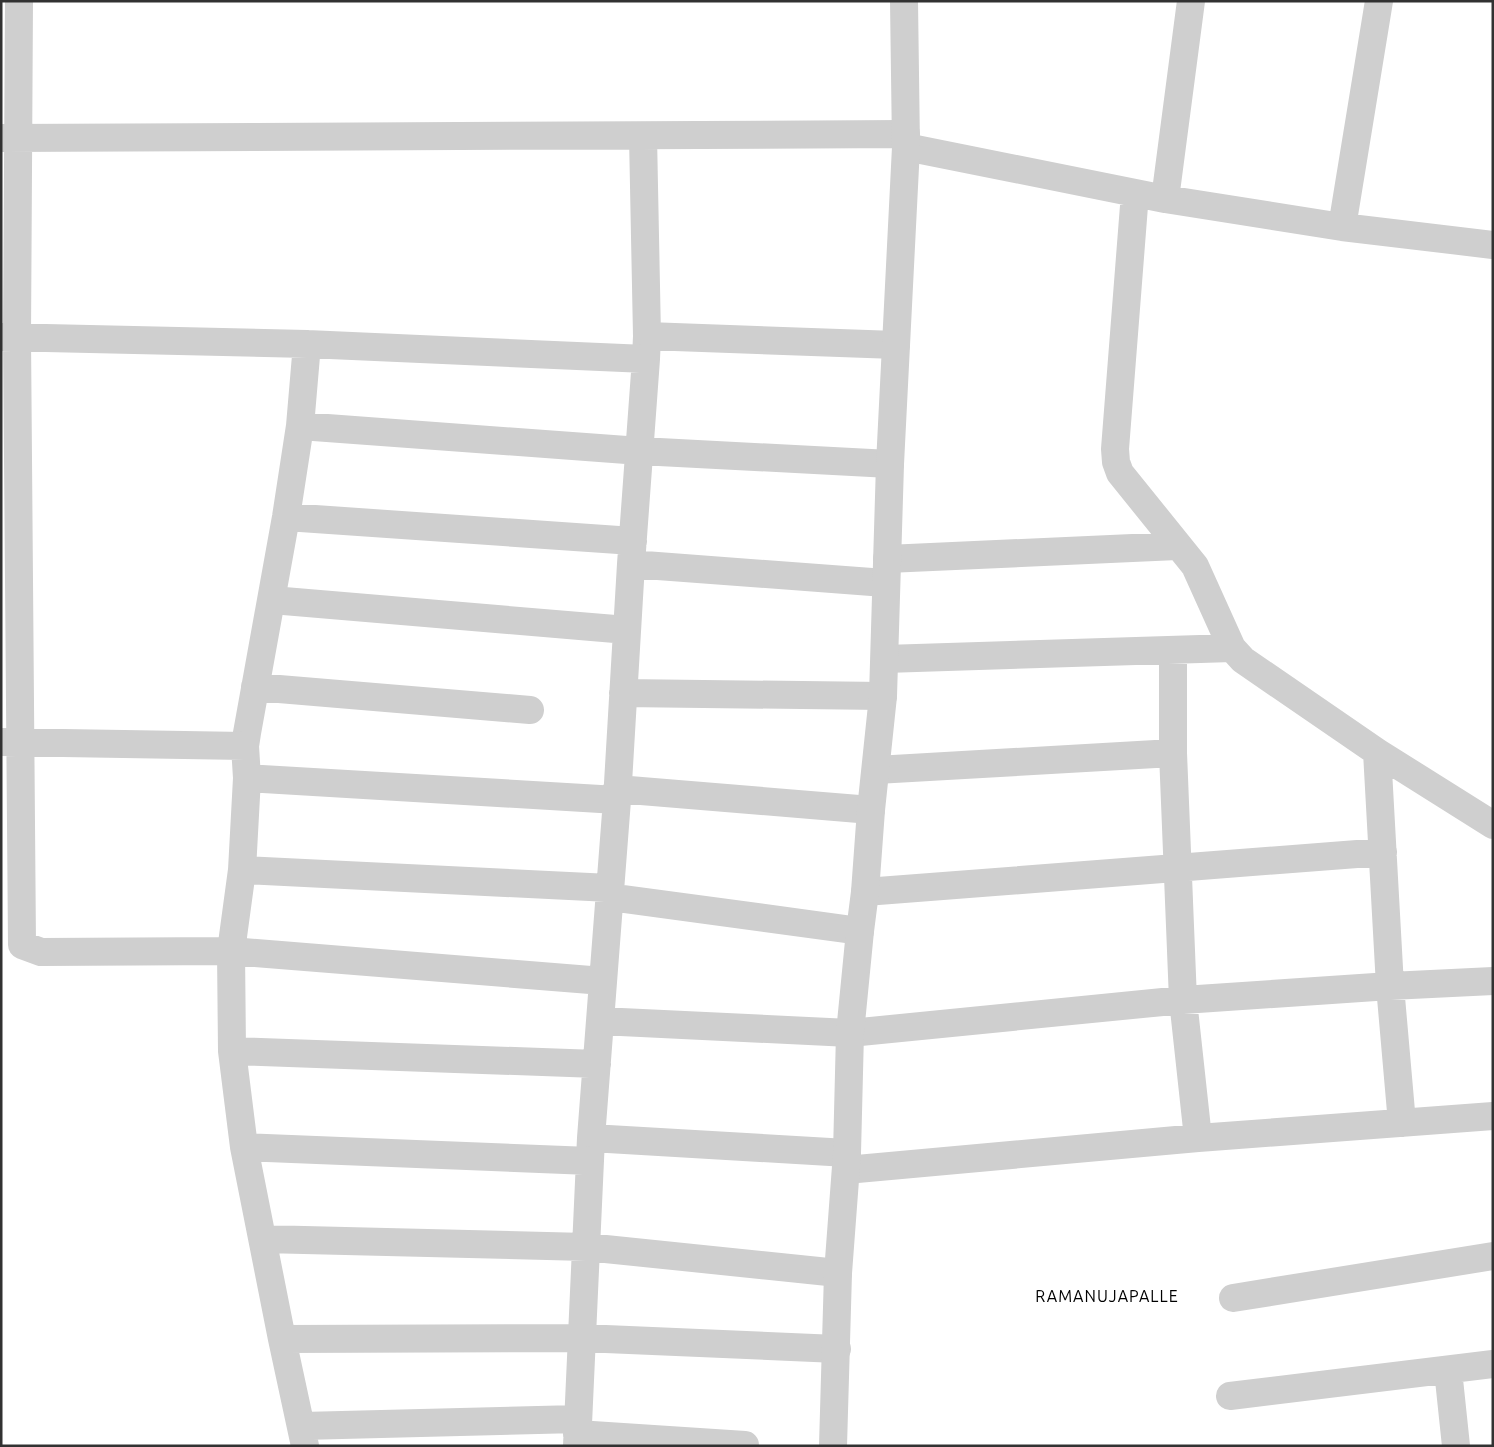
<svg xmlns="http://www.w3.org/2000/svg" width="1494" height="1447" viewBox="0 0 1494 1447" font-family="Ubuntu,sans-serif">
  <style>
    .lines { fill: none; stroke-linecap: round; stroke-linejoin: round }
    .minor { stroke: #cfcfcf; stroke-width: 28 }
    .tertiary { stroke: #cfcfcf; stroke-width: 28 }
    .labels { text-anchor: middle; stroke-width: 5; stroke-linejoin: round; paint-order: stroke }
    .quarter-label { font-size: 16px; letter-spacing: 1px; fill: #000; stroke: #fff }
  </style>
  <rect width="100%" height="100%" fill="#fff"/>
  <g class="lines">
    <path class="minor" d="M19,1l-2,336 5,608 19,7 190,-1 372,30
      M3,138l903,-4
      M906,147l259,52 177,28 151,18
      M1135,193l-20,256 1,13 4,11 75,93 37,82 11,12 134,92 116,73
      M1165,199l26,-198
      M1342,227l37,-226
      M647,336l249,9
      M1,337l306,7 339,15
      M300,426l340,25 250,13
      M286,517l347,24
      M887,559l290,-13
      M631,564l254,19
      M272,600l355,30
      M1173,651v102l10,247 15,138
      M885,659l347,-11
      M255,687l275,23
      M623,693l260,3
      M2,742l243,4
      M1377,752l13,234 12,137
      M876,770l297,-17
      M247,778l370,22
      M617,789l254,21
      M242,870l368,18
      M865,892l518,-40
      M609,897l251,34
      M600,1021l250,12 333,-33 207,-14 103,-5
      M232,1051l365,13
      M591,1138l256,15
      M244,1147l346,14
      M846,1170l352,-32 295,-22
      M263,1239l323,8 252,26
      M1233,1298l260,-42
      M282,1339l300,-1 255,11
      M1448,1370l8,76
      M1230,1396l263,-32
      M302,1426l276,-7
      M577,1434l168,11
      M305,1446l-23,-107 -38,-192 -12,-96 -1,-100 11,-81 5,-92 -2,-32 2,-13 39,-216 14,-91 7,-82
      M577,1446l14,-308 26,-338 14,-236 15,-205 1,-23 -4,-200"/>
    <path class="tertiary" d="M833,1446l5,-173 9,-120 3,-120 10,-102 5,-39 6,-82 12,-114 7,-232 16,-317 -2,-146"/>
  </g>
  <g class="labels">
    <g class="quarter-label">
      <text x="1107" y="1302">RAMANUJAPALLE</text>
    </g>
  </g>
  <rect width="1494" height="1447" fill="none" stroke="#323232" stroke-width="5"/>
</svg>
